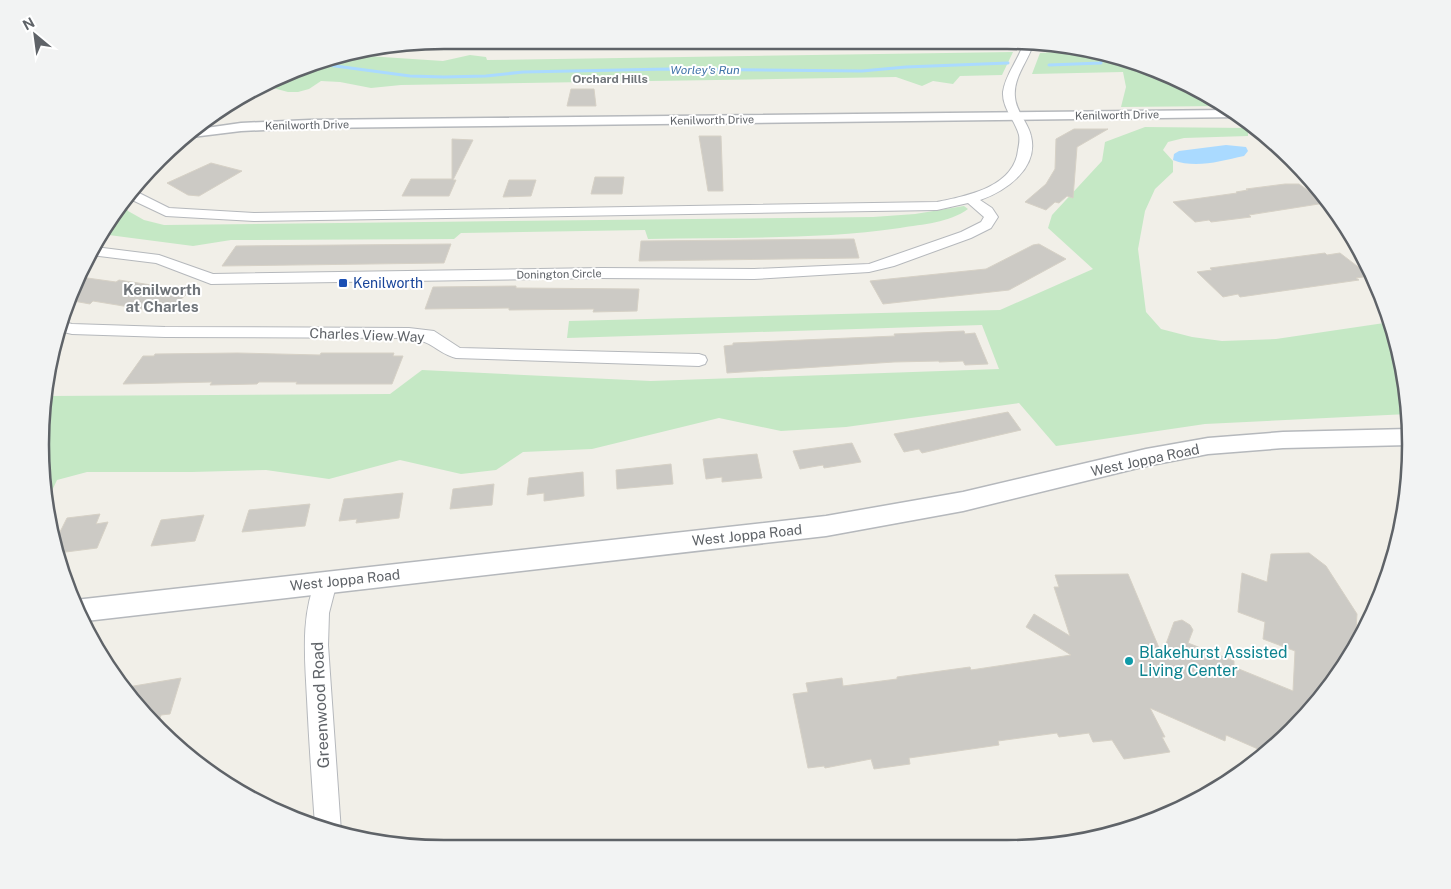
<svg xmlns="http://www.w3.org/2000/svg" width="1451" height="889" viewBox="0 0 1451 889" font-family="'Public Sans',sans-serif">
  <style>
    .green { fill: #c5e8c5 }
    .water { fill: #aadaff }
    .lines { fill: none; stroke-linecap: round; stroke-linejoin: round }
    .stream { stroke: #aadaff; stroke-width: 3 }
    .building { fill: #cccac5; stroke: #d6d1c6 }
    .minor-casing { stroke: #b5b8bc; stroke-width: 2 }
    .tertiary-casing { stroke: #b5b8bc; stroke-width: 3 }
    .minor { fill: #fff; fill-rule: evenodd }
    .tertiary { fill: #fff; fill-rule: evenodd }
    .transit-dot { fill: #1a4fb4; stroke: #fff; stroke-width: 2 }
    .culture-dot { fill: #0f9aa8; stroke: #fff; stroke-width: 2 }
    .labels { text-anchor: middle; stroke-width: 4; stroke-linejoin: round; paint-order: stroke }
    .far-street-label { font-size: 11px; fill: #5f6368; stroke: #fff }
    .far-water-label { font-size: 12px; font-style: italic; fill: #4174aa; stroke: #fff }
    .far-neighbourhood-label { font-size: 12px; font-weight: bold; fill: #70757a; stroke: #fff }
    .transit-label { font-size: 14px; fill: #164399; stroke: #fff; text-anchor: start }
    .street-label { font-size: 14px; fill: #5f6368; stroke: #fff }
    .neighbourhood-label { font-size: 15px; font-weight: bold; fill: #70757a; stroke: #fff }
    .near-culture-label { font-size: 16px; fill: #0d838f; stroke: #fff; text-anchor: start }
    .near-street-label { font-size: 16px; fill: #5f6368; stroke: #fff }
    .rim { fill: none; stroke: #5f6368; stroke-width: 2.5 }
  </style>
  <rect width="100%" height="100%" fill="#f1efe8"/>
  <path class="green" d="M1085,50l76,21 61,35 -101,1 5,-20 -3,-15 -91,2 8,-21z
    M1013,52l-11,23 -42,1 -7,8 -20,-3 -11,5 -26,-9 -495,8 -30,3 -31,-6 -19,-1 -12,8 -11,3h-10l-15,-4 -20,6 62,-33 37,-6 91,6 27,-6 16,2 1,3z
    M1145,127l103,1v8l-64,2 -16,4 -5,8 10,11v11l-18,17 -10,22 -7,38 8,63 15,17 31,8 30,4 54,-2 115,-17 16,69 1,23 -203,10 -149,22 -37,-43 -173,24 -65,4 -62,-13 -127,31 -69,3 -27,18 -35,4 -61,-14 -71,19 -63,-9 -74,2h-105l-30,8 -8,17 -9,-53 8,-48 342,-2 32,-24 229,11 348,-12 -17,-44 -415,13 2,-17 431,-11 93,-41 -45,-41 4,-13 50,-54 3,-19z
    M124,203l4,8 16,9 20,5 709,-8 42,-3 49,-8 4,3c-19,14 -45,15 -68,19 -84,12 -168,9 -252,11l-3,-9 -184,3 -7,6 -223,1 -38,6 -92,-12 7,-14z"/>
  <path class="water" d="M1226,145l20,2 2,4 -4,5c-24,5 -48,13 -71,4l1,-6 5,-3z"/>
  <g class="lines">
    <path class="stream" d="M313,63l97,13 34,1 42,-1 37,-4 146,-3 193,2 44,-4 102,-4
      M1049,65l52,-2v-8"/>
  </g>
  <path class="building" d="M571,89h23l2,17h-29z
    M1074,129h34l-31,18 -4,51 -6,-2 -8,7 -4,-1 -9,8 -21,-8 21,-18 9,-15 1,-30z
    M699,136h22l2,55h-15z
    M452,139l21,1 -20,40h3l-7,16h-47l9,-17h41z
    M211,163l31,8 -43,25 -11,-1 -21,-12z
    M595,177h29l-2,17h-31z
    M509,180h27l-5,16 -28,1z
    M1285,184h14l26,19 -76,12 2,2 -40,5 -2,-2 -14,2 -22,-20 64,-9 -1,-1 12,-2 -2,-1z
    M854,239l5,19 -220,3 2,-20z
    M451,244l-7,19 -222,3 14,-20z
    M1039,244l27,15 -57,31 -126,14 -13,-23 116,-12 47,-24z
    M1325,253l2,2 13,-2 30,23 -14,2 3,2 -119,17 -2,-3 -15,3 -26,-25 15,-2 -2,-2z
    M80,277l36,5 3,-2 71,11 -24,22 -73,-12 -3,3 -22,-4z
    M516,286v2l123,1 -2,22 -44,1 1,-3 -85,1v-2l-84,1 8,-22z
    M964,331l1,3 10,-1 13,31 -23,1 -2,-4 -24,1v-1l-45,1 -167,11 -3,-27 9,-1v-2l162,-7 -1,-2z
    M238,353l82,2 1,-2h73l-1,3h10l-11,28h-96l1,-2h-38l-2,2 -47,1 2,-3 -89,2 20,-28h11l1,-2z
    M1008,412l13,18 -99,23 -3,-4 -15,3 -10,-18z
    M852,443l9,19 -37,6 -1,-3 -23,4 -7,-18z
    M757,454l5,24 -40,4v-5l-16,2 -3,-20z
    M671,464l2,20 -56,5 -1,-19z
    M583,472l1,24 -40,5v-8l-17,2 2,-17z
    M494,484l-2,21 -42,4 3,-20z
    M403,493l-4,25 -43,5 1,-4 -18,2 5,-22z
    M310,504l-5,22 -63,6 7,-22z
    M100,514l-4,10 12,-2 -11,26 -39,5 -4,-21h6l7,-14z
    M204,515l-9,26 -44,5 10,-26z
    M1309,553l17,13 31,48 -2,32 -27,45 -61,62 -41,-18 -1,6 -75,-33 15,29h-3l8,15 -46,7 -12,-19 -19,2 -4,-9 -30,4 -2,-4 -59,8 1,4 -90,13 1,6 -36,5 -3,-10 -46,9 -1,-2 -16,2 -15,-74 15,-2 -2,-9 36,-5 1,8 54,-7v-2l73,-10 1,3 100,-15 -45,-28 8,-13 36,22 -16,-49h5l-4,-12 73,-1 34,81 12,-33 8,-2 8,5 3,5 -5,13 46,18v6l59,24 2,-40 -32,-12 2,-17 -27,-10 4,-39 25,9 4,-28z
    M181,678l-11,36 -9,1 -3,10 -36,-37z"/>
  <g class="lines">
    <defs>
      <path id="minor" d="M1019,43h10l2,7c-6,15 -18,30 -16,47 1,15 13,25 16,39 8,32 -25,55 -51,64l12,8 6,9 -7,11 -20,10 -77,28 -25,6 -115,7 -153,-1 -390,6 -55,-21 -65,-8 4,-8 64,8 54,19 388,-6 153,1 115,-5 92,-32 20,-10 3,-5 -16,-14 -31,7 -683,11 -88,-5 -38,-18 7,-7 34,17 85,5 683,-11c30,-6 77,-15 81,-52 1,-5 2,-10 1,-15 -4,-15 -17,-27 -16,-43 2,-15 12,-28 18,-42z
        M60,321l12,3 93,3 244,1 25,3 26,17 239,6 6,2 2,4 -2,4 -6,2 -243,-8c-19,-5 -23,-17 -47,-20l-244,-1 -93,-3 -13,-3z
        M326,573l8,2 3,7 -8,31 -1,32 13,187 -26,-7c-3,-42 -6,-84 -8,-126 -2,-41 -7,-85 11,-124z"/>
      <path id="tertiary" d="M1229,110l12,7 -931,11 -69,3 -57,7 8,-8 49,-7 69,-3z
        M1409,429v16l-126,3 -75,6 -62,12 -183,45 -137,25 -740,85 -11,-21 751,-84 137,-24 183,-43 62,-11 75,-6z"/>
    </defs>
    <use href="#minor" class="minor-casing"/>
    <use href="#tertiary" class="tertiary-casing"/>
    <use href="#minor" class="minor"/>
    <use href="#tertiary" class="tertiary"/>
  </g>
  <rect class="transit-dot" x="338" y="278" width="10" height="10" rx="2.5"/>
  <circle class="culture-dot" cx="1129" cy="661" r="5"/>
  <g class="labels">
    <g class="far-street-label">
      <text transform="translate(1117 115) rotate(-1)" y="4">Kenilworth Drive</text>
      <text transform="translate(712 120) rotate(-1)" y="4">Kenilworth Drive</text>
      <text transform="translate(307 125) rotate(-1)" y="4">Kenilworth Drive</text>
      <text transform="translate(559 274) rotate(-1)" y="4">Donington Circle</text>
    </g>
    <g class="far-water-label">
      <text x="705" y="74">Worley's Run</text>
    </g>
    <g class="far-neighbourhood-label">
      <text x="610" y="83">Orchard Hills</text>
    </g>
    <g class="transit-label">
      <text x="353" y="288">Kenilworth</text>
    </g>
    <g class="street-label">
      <text transform="translate(367 335) rotate(2)" y="5">Charles View Way</text>
      <text transform="translate(1145 460) rotate(-12)" y="5">West Joppa Road</text>
      <text transform="translate(747 535) rotate(-6)" y="5">West Joppa Road</text>
      <text transform="translate(345 580) rotate(-6)" y="5">West Joppa Road</text>
    </g>
    <g class="neighbourhood-label">
      <text x="162" y="295">Kenilworth<tspan x="162" dy="17">at Charles</tspan></text>
    </g>
    <g class="near-culture-label">
      <text x="1139" y="658">Blakehurst Assisted<tspan x="1139" dy="18">Living Center</tspan></text>
    </g>
    <g class="near-street-label">
      <text transform="translate(320 705) rotate(-93)" y="6">Greenwood Road</text>
    </g>
  </g>
  <path d="M0 0H1451V889H0ZM444 49H1007A395 395 0 0 1 1402 444V445A395 395 0 0 1 1007 840H444A395 395 0 0 1 49 445V444A395 395 0 0 1 444 49Z" fill="#f2f3f3" fill-rule="evenodd"/>
  <path class="rim" d="M444 49H1007A395 395 0 0 1 1402 444V445A395 395 0 0 1 1007 840H444A395 395 0 0 1 49 445V444A395 395 0 0 1 444 49Z"/>
  <g transform="translate(35 35) rotate(331)" stroke="#ffffff" stroke-width="4" paint-order="stroke">
  <path d="M0-4L9 19L0 12L-9 19Z" fill="#5f6368"/>
  <text y="-8" font-size="14" font-weight="bold" text-anchor="middle" fill="#5f6368">N</text>
  </g>
</svg>
